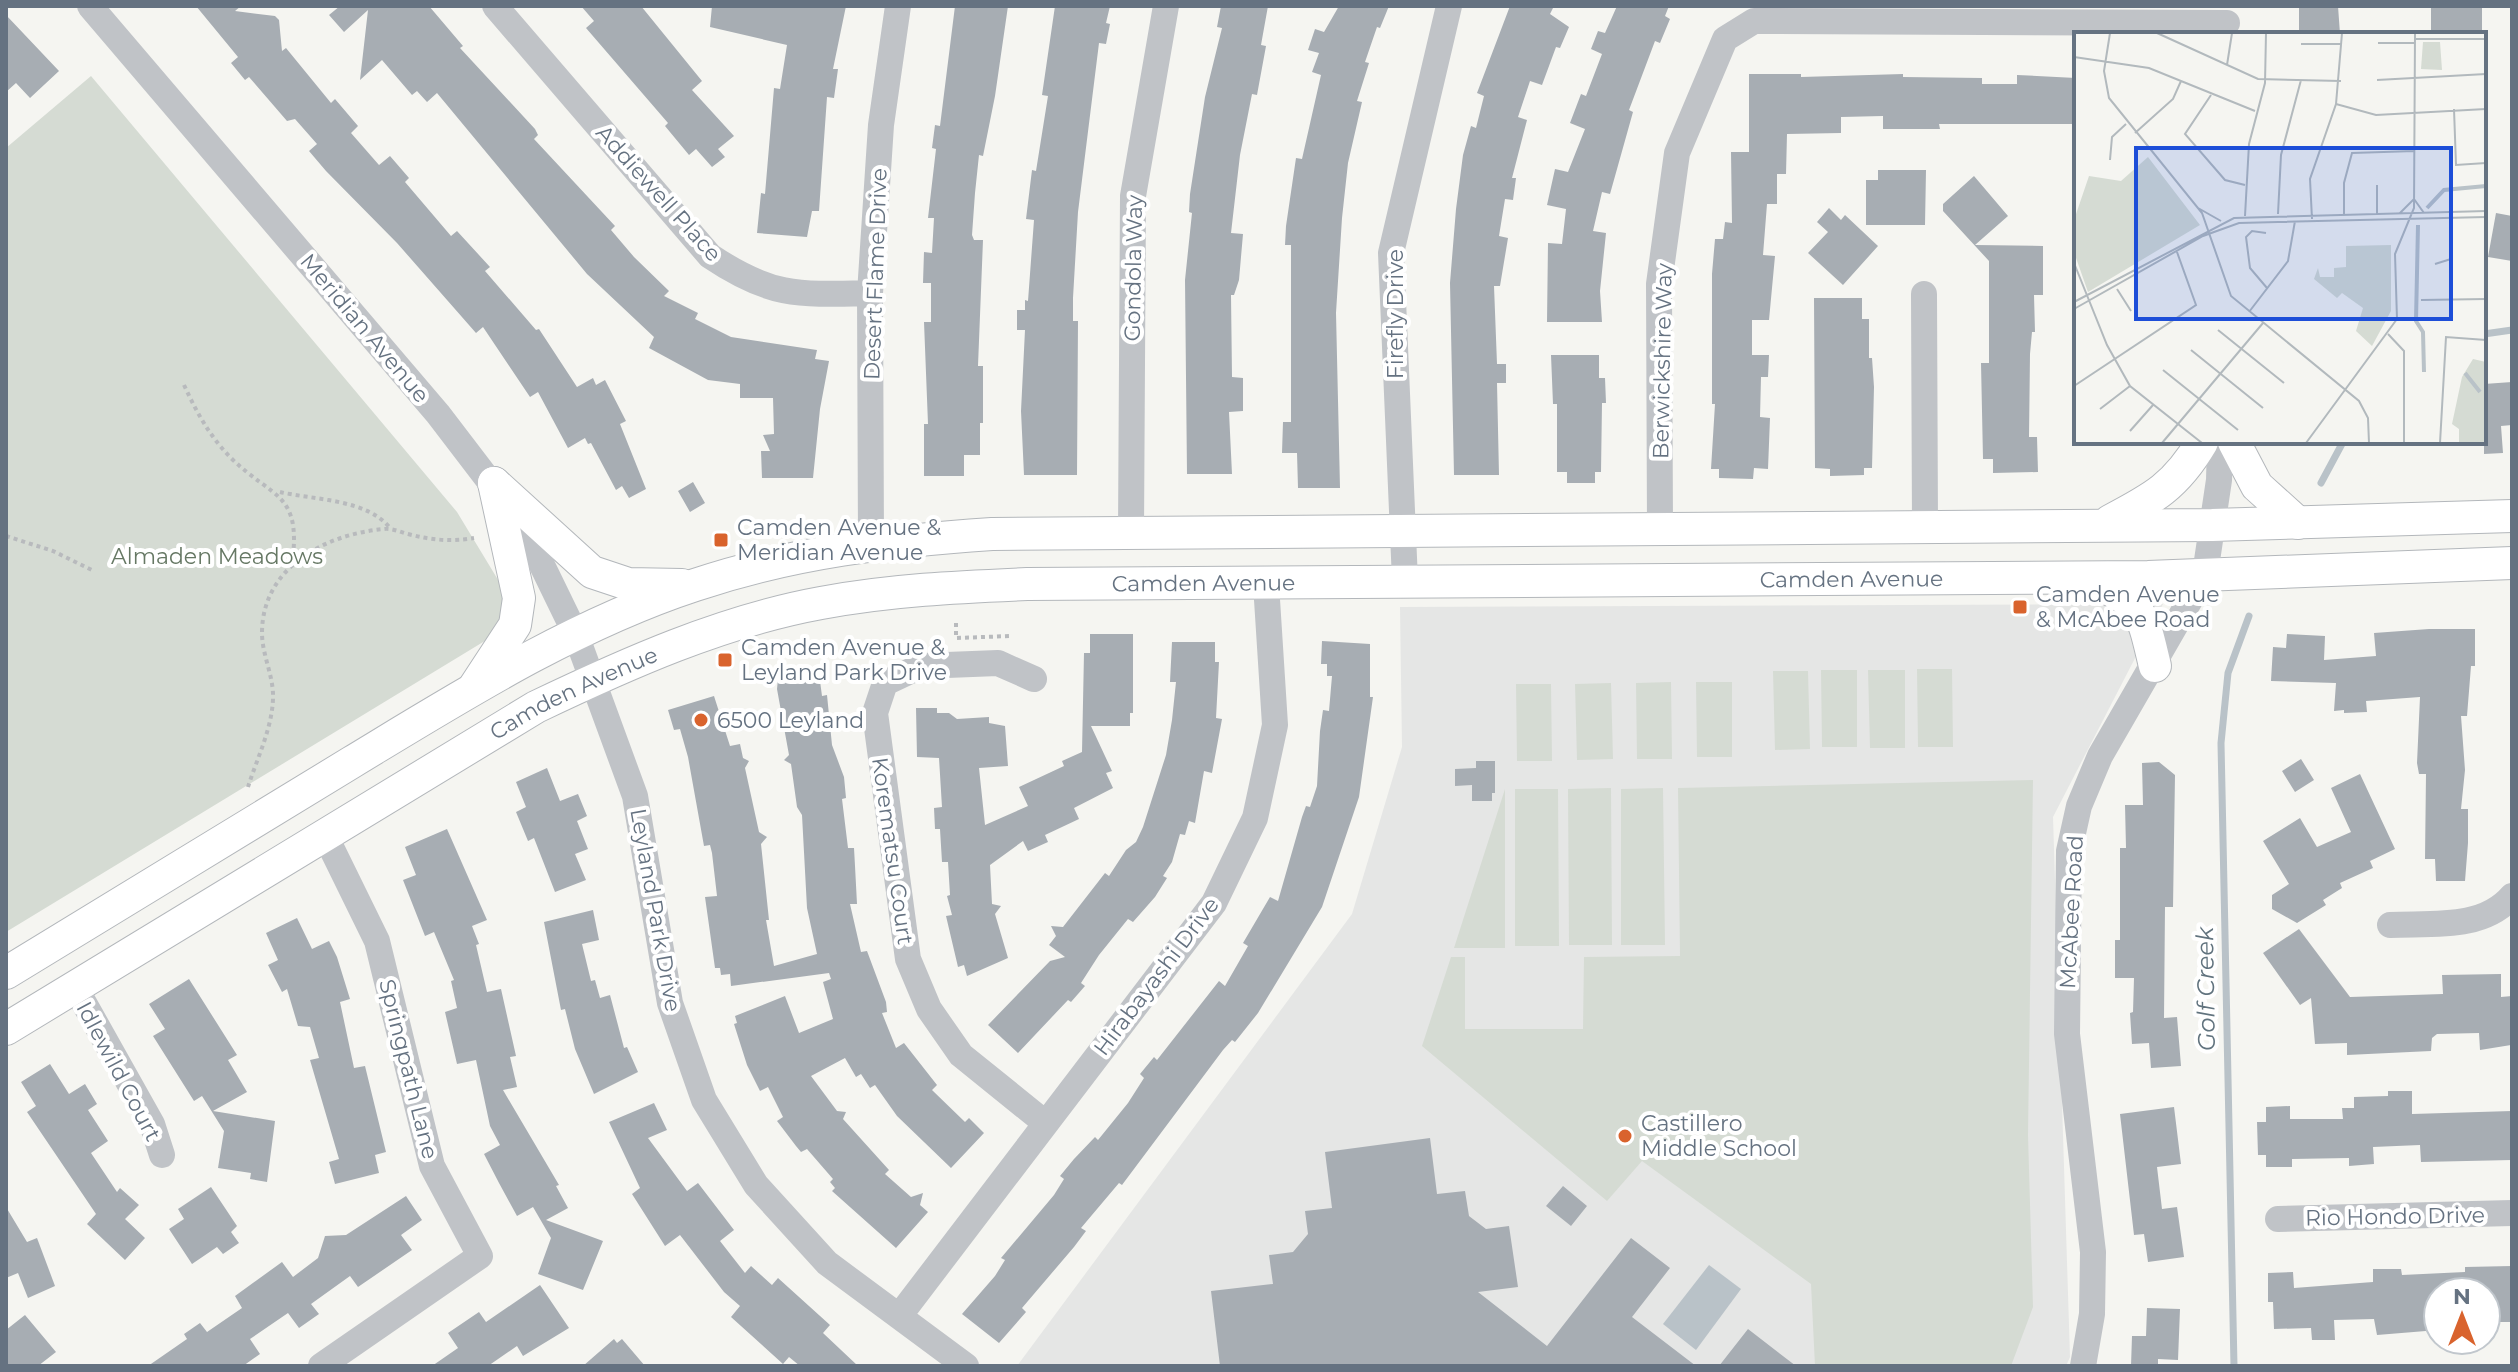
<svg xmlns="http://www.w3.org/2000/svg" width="2518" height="1372" viewBox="0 0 2518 1372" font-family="Montserrat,sans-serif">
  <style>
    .built { fill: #e5e6e5 }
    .green { fill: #d5dbd3 }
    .water { fill: #b9c2c8 }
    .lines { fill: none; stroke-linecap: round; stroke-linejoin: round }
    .stream { stroke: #b9c2c8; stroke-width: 7 }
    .building { fill: #a7adb3 }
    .major-casing { stroke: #b3b7bb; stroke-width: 34 }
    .path { stroke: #b8babd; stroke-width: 4; stroke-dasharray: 4 4; stroke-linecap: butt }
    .minor { stroke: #c0c3c7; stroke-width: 26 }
    .major { stroke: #fff; stroke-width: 32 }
    .poi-dot { fill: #d9632d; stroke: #fff; stroke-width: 3 }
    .labels { text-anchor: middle; stroke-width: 8; stroke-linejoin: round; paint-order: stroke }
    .street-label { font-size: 22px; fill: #657281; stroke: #fff }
    .poi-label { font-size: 22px; fill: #657281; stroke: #fff; text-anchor: start }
    .park-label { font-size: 22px; fill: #667864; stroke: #fff }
    .water-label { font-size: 24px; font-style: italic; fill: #61737e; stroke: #fff }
    .inset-river { fill: none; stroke: #b9c2c8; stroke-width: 4 }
    .inset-road { fill: none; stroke: #b2b9bd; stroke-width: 2 }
    .view { fill: #1d4ed8; fill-opacity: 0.15; stroke: #1d4ed8; stroke-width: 4 }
    .inset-edge { fill: none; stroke: #657281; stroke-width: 4 }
  </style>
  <rect width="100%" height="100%" fill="#f5f5f1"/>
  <path class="built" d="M2163,604l-110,213 17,540 -4,9h-1049l335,-452 50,-167 -2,-140z"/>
  <path class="green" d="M91,76l366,436 49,81 -1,22 -12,21 -487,296v-784z
    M1917,669h35l1,78h-35z
    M1821,670h36v77h-35z
    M1868,670h37v78h-35z
    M1773,671h35l2,78 -35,1z
    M1671,682l1,77h-35l-1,-76z
    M1696,682h36v75h-35z
    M1611,683l2,76 -36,1 -2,-76z
    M1516,684h35l1,77h-35z
    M2033,780l-5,355 5,172 -22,59h-196l-4,-82 -169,-123 -35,40 -185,-155 29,-89h14v72h118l1,-72 96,-1 -2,-168z
    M1611,788l1,157h-43l-1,-156z
    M1663,788l2,157h-44v-156z
    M1505,789v159h-51z
    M1515,789h43l1,157h-44z"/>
  <path class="water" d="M1709,1265l32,24 -45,61 -33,-26z"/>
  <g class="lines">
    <path class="stream" d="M2484,334l28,-4
      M2321,483l22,-41
      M2234,1366l-13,-623 7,-70 21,-57"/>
  </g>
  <path class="building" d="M196,6h45l-6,5 40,5 4,4 3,31 4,-3 45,55 4,-4 23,27 -7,7 28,32 11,-9 19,22 -4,4 46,54 6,-5 33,36 -5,4 51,59 3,-1 38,58 16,-9 3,7 9,-5 21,41 -6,3 26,65 -17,9 -7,-12 -6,4 -25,-47 -3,1 -3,-6 -17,10 -30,-56 -8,5 -47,-70 -7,6 -79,-90 -71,-72 -17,-20 8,-7 -22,-25 -8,2 -38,-44 -4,3 -14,-17 7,-6z
    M340,6h89l34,40 -3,2 75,81 3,6 -4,4 81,87 -4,4 23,27 35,34 -5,5 34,17 -3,6 36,18 86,13 -2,9 14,2 -9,48 -7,69h-51l-1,-27h9l-7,-16 11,-1 -1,-36h-33v-14l-32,-4 -59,-32 5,-11 -67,-63 -150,-181 -10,9 -10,-11 -5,4 -30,-35 -22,20 8,-70 -24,22 -15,-17z
    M581,6h60l61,75 -10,9 42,46 -16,13 7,8 -13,10 -16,-18 -7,6 -24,-29 3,-3 -82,-95 8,-7z
    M712,6h134l-13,63h5l-4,29 -7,-1 -8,114h-7l-5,26 -50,-4 4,-40 4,1 9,-106 6,1 7,-44 -77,-18z
    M955,6h53l-13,90 -12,60 -4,-1 -4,38 -3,42 2,5h9l-5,126h5v57h-3v32h-16v21h-40v-52h4l-4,-102h7v-39h-8l1,-31 8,1 2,-35h-6l8,-69 -4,-1 3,-23 5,1z
    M1055,6h55l-4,17 4,1 -4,20 -7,-1 -21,169 -5,86v23h5l-1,154h-53l-3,-64 4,-81h-8v-20h8v-10l3,1 6,-81 -8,-1 6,-49 4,1 12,-75 -6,-1z
    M1221,6h47l-7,39 5,1 -9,49 -5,-1 -12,61 -9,78 12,1 -4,46 -5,15h-3l1,82 11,1v33l-14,1 3,62h-45l-2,-194 7,-67 -3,-1 1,-18 15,-97 17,-69 -5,-1z
    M1339,6h50l-9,22 -3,-1 -12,35 4,1 -12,38 5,1 -14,61 -6,55 -6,95 4,175h-42l-1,-35h-15l1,-31h8v-177h-6l1,-19 10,-68 6,1 19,-84 -9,-3 7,-19 -11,-3 7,-21 9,3z
    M1510,6h44l-4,8 19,13 -9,21 -4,-1 -14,38 -12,-4 -12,36 9,3 -15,58h4l-3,22 -8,-1 -6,37 9,2 -8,48h-6l3,78h9v19h-9l2,92h-45l-4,-192 6,-74 7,-54 8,-29 5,2 8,-32 -7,-3z
    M1617,6h52l-4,10 5,3 -10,24 -5,-2 -26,69 4,2 -23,82 -8,-2 -9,39 13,2 -6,58 2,31h-55l1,-79 14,1 4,-35 -19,-4 8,-36 13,3 17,-43 -15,-6 11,-29 5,2 16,-42 -11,-5 7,-18 7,2z
    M2299,6h39l2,28h-41z
    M2431,6h51v28h-51z
    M6,15l53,56 -29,27 -14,-15 -10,9z
    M1749,74h52v3l102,-3v3l79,1v6h35v-9l59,3v46h-137l1,5h-57v-13l-42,1v16l-54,1 -1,40h-9v30h-10l-4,51 12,1 -6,64h-17v35h17l-1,22h-7l-1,40 10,1 -2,51 -14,-1 -1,11 -34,-1v-9h-8l4,-65h-3v-130l3,-35h8l2,-17 7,1 -1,-71h18z
    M1878,170h48l-1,55h-59v-45h12z
    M1974,176l34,40 -33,29 68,1v49h-9l1,37h-3l-2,22 -1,83h8l1,35 -45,1v-14h-10l-2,-96h8v-102l-46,-50v-7z
    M1829,208l12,12 4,-5 33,31 -35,39 -35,-32 20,-21 -11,-10z
    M2496,213l16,3v45l-24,-4z
    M1814,298h48v21h7v39h3l2,29 -2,81h-8v7l-34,1v-7l-15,-1z
    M1551,355h48v23h6l1,25h-4l-1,69h-6v11h-28v-11h-10v-68h-4z
    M2512,382v43l-11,1 2,27 -19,1v-70z
    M693,482l12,21 -15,9 -12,-21z
    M2429,629h46v37h-4l-4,50h-6l4,54 -4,39h7v34l-3,38h-29l-1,-22h-10l1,-85h-7l-2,-11 3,-66 -54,4 1,11 -23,1v-3l-10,1 2,-28 -65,-2 2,-34 13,1 1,-14 38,2 -1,24 52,-4 -2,-23z
    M1090,634h43v79h-3v13h-39l21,45 -6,2 7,15 -39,20 5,11 -34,16 3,7 -20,9 -5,-10 -33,24 2,39 9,2 -6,8 13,44 -41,18 -3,-11 -6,2 -12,-51 6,-1 -5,-19 3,-1 -2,-33h-6l-2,-33h-5l-1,-21 8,-1 -3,-49 -22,-1 -1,-49h21v5h12l8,6 32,-2v6l16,3 3,40 -29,2 6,57 43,-19 -9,-19 45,-21 -2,-5 20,-9 2,-99h6z
    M1322,641l48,3v53h3l-14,100 -37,110 -64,106 -23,29 -3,-2 -9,10 -101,135 -3,-2 -38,45 5,3 -12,16 -52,61 4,4 -27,31 -37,-29 33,-38 10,-16 -4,-2 53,-63 10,-16 -4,-3 14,-17 21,-22 3,3 30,-37 16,-25 -4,-4 14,-17 3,3 62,-79 6,5 23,-40 -5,-3 27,-46 8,4 24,-84 4,-11 4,1 7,-21 3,-55 3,-21 6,1 3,-35h-5v-12h-6z
    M1172,642h43v20h4l-3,56 6,1 -10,54 -8,-2 -9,52 -6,-2 -4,14 -5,-1 -8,28 -9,14 4,2 -12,19 -22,25 -5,-3 -29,36 -18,28 4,3 -14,16 -3,-2 -50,53 -30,-28 62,-64 15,-4 -16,-12 7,-9 -5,-10 12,1 42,-54 4,3 17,-26 10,-8 7,-15 23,-72 6,-35 4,-38h-6z
    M814,675l1,7 5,-1 2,15 5,-1 5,50 12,32 2,21 -4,1 6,49h6l1,18 2,38h-7l11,48 6,-1 19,51 1,10 -5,1 14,35 8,-5 33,42 -5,5 33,32 4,-4 15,15 -33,35 -54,-52 -22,-31 -5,3 -9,-14 -5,3 -11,-19 -34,18 26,35 9,1 -3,7 46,51 -4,4 26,23 12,-4 -3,12 8,7 -32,36 -64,-57 3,-3 -5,-6 3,-3 -26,-30 -6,3 -5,-6 -19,-25 6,-4 -15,-30 -8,4 -13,-26 -13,-41 3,-1 -2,-7 50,-20 14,37 34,-14 -10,-37 8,-3 -2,-6 -98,13 -1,-12 -9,1 -1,-7h-5l-10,-71 12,-1 -5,-43 -2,-8 -6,1 -16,-89 -8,-28 -6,1 -6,-20 46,-14 16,50 10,-2 3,14 6,3 -4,7 14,64 8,5 -6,7 8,76h-3l8,46 43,-12 -10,-46 -5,-93 -5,-8 -6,-43 -7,-4 5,-5 -12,-66 1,-10z
    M2301,759l13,21 -19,12 -13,-21z
    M1476,761h19v32h-3v8h-20v-16l-17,1v-17l21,-1z
    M2159,762l16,13 -2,132h-8l-1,111 13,-1 4,49 -30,2 -2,-25 -17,1 -2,-31 3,-1 1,-34h-19v-38h5v-92h6l-1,-43h18l-1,-42z
    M547,768l13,33 18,-7 9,22 -10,5 11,28 -13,5 11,26 -31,12 -21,-54 -6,3 -12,-29 10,-5 -10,-25z
    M2360,774l35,75 -25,12 3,7 -33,15 2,5 -19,12 3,5 -29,18 -25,-14v-14l17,-11 -26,-43 37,-23 17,29 34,-15 -20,-44z
    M447,829l40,91 -15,6 7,18 -3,1 11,47 14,-3 15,67 -6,1 7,30 -14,3 56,95 -3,1 12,22 -22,12 57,21 -20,49 -45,-16 13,-36 -18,-31 -16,9 -18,-33 -15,-29 16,-9 -10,-19 -14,-66 -19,4 -12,-52 12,-4 -6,-27 3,-1 -20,-48 -9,4 -22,-56 13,-5 -11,-28z
    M593,910l6,30 -17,4 9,37 4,-1 5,18 10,-3 14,53 3,-1 11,25 -44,22 -19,-45 -10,-40 -4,1 -17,-88z
    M297,918l15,31 17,-8 8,16 13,42 -10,3 14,66 11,-2 21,86 -11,3 4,18 -44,11 -6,-22 10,-3 -29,-99 9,-2 -9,-31 -12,-1 -11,-37 -5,3 -14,-27 10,-5 -12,-27z
    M2299,929l51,68 93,-3 -1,-19 59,-1v23l11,-1 -1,49 -31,5 -1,-17 -42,1 -5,4 -1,13 -84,4v-12l-32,1 -4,-46 -11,7 -37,-52z
    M189,979l48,76 -9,5 19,32 -34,19 62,10 -8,61 -17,-3 1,-6 -33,-5 6,-37 -22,-35 -8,5 -41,-65 12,-7 -16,-25z
    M50,1064l19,30 16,-10 12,20 -9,6 20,31 -17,12 26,39 3,-4 19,17 -14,14 20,19 -20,22 -38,-36 9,-10 -69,-102 9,-6 -15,-24z
    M2388,1091h24v23l100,-3v49l-91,2 -1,-17 -47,2 1,17 -25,2v-8l-57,1v8h-26v-12h-8l-1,-33h9v-15l24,-1v13h53l-1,-11h12v-11l34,-1z
    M654,1103l13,27 -19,8 39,53 11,-8 36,47 -14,11 25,32 6,-7 21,19 6,-7 52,47 -7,8 35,33h-58l-11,-9 -6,7 -52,-47 9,-11 -16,-14 -44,-57 -15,11 -33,-52 8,-6 -31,-66z
    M2174,1107l7,57 -24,3 5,42 15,-2 7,50 -36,5 -4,-28 -10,1 -14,-121z
    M1430,1138l7,56 28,-3 4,25 17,13 23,-3 9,61 -40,5 69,54 84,-108 39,30 -38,49 64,49h-476l-9,-75 62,-7 -4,-29 24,-3 15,-18 -3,-23 27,-3 -7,-56z
    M1563,1186l24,20 -16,20 -25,-20z
    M211,1187l26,39 -6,6 8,11 -16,11 -6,-7 -25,17 -23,-35 15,-10 -6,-10z
    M406,1196l16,24 -21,15 11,15 -54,37 -8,-11 -39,28 8,10 -20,14 -11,-15 -38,26 10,15 -17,12h-95l39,-27 -3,-5 16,-11 7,9 35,-24 -7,-12 47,-34 11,15 25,-19 7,-22 21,-1z
    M6,1207l21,35 10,-4 18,48 -27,12 -10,-25 -12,5z
    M2512,1266v56h-26v-30h-48v38l-61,5 -3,-16 -40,1 1,20h-23l-1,-12 -37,1 -1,-27h-5v-29l25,-1 1,16 79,-6v-13h28l1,6 63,-3v-5z
    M540,1285l29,43 -46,28 -6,-10 -29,20h-56l26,-18 -10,-15 31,-21 7,10z
    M2147,1308l33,1 -2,51 -20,-1v7h-27l1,-30h14z
    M25,1315l31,37 -18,14h-32v-36z
    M1748,1329l48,37h-77z
    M614,1339l3,4 5,-4 23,27h-62z"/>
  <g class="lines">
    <defs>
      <g id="major">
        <path d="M2234,442l23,44 41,37"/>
        <path d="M494,483l98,89 36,12 54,1"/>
        <path d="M2110,521c44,-23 66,-35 92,-79"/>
        <path d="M2090,580c53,23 52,32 65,86"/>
        <path d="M475,686l40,-61 4,-27 -25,-115"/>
        <path d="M6,973c115,-70 231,-141 346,-211 109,-66 221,-137 343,-177 99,-33 194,-44 297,-51l1220,-9 300,-9"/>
        <path id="s1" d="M6,1029l530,-322c90,-43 186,-86 285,-104 69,-13 137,-16 206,-19l1121,-7 364,-14"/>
      </g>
    </defs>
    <use href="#major" class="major-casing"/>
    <path class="path" d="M184,385c13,28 26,52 48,74 41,40 70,33 60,105
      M280,492c34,8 87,7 110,36
      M6,536l47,15 41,20
      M956,623v15l55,-2
      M248,787c9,-29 26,-62 25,-94 -1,-20 -11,-40 -11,-60 0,-66 64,-99 122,-104 8,-1 16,3 24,5 23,6 43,8 66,4"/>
    <path class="minor" d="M90,6l348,408 84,110 54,111 59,161 35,207 34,97 52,85 71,78 139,103
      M495,6l215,250c61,41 88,39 160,37
      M1924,294l1,231
      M1660,528l-1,-244 18,-131 48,-114 29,-18 473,2
      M1131,532l2,-336 33,-190
      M871,543l-1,-250 11,-168 17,-119
      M1405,581l-14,-328 58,-247
      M1034,679l-36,-16 -77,3 -36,17 -10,30 33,246 21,50 32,46 83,67
      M2390,925c42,-2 93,5 122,-29
      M75,987l77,137 10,31
      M2278,1219l234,-6
      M900,1315l314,-412 41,-85 20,-93 -9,-141
      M321,1366l159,-110 -48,-90 -55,-225 -52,-106
      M2083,1366l9,-52 1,-62 -26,-218 2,-183 10,-45 21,-50 105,-182 14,-94 1,-38"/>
    <use href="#major" class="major"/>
  </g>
  <g class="poi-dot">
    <rect x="713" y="532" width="16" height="16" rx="4"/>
    <rect x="2012" y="599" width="16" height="16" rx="4"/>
    <rect x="717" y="652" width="16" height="16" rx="4"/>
    <circle cx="701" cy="720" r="8"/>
    <circle cx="1625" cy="1136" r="8"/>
  </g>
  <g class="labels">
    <g class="street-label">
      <text transform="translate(659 193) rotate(48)" y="8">Addiewell Place</text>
      <text transform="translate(1133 268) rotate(-89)" y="8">Gondola Way</text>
      <text transform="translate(875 274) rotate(-88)" y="8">Desert Flame Drive</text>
      <text transform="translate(1395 314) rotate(-90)" y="8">Firefly Drive</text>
      <text transform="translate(365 328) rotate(50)" y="8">Meridian Avenue</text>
      <text transform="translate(1662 361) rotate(-89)" y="8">Berwickshire Way</text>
      <text dy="8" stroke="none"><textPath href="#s1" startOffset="1956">Camden Avenue</textPath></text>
      <text dy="8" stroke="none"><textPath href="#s1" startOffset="1308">Camden Avenue</textPath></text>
      <text dy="8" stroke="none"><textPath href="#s1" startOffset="660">Camden Avenue</textPath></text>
      <text transform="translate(893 851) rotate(82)" y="8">Korematsu Court</text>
      <text transform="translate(656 910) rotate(80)" y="8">Leyland Park Drive</text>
      <text transform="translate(2071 912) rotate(-87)" y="8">McAbee Road</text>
      <text transform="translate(1156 976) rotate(-53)" y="8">Hirabayashi Drive</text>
      <text transform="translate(409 1069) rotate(76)" y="8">Springpath Lane</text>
      <text transform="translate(119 1071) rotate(62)" y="8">Idlewild Court</text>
      <text transform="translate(2395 1216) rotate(-1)" y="8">Rio Hondo Drive</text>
    </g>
    <g class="poi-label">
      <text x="737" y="535">Camden Avenue &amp;<tspan x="737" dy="25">Meridian Avenue</tspan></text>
      <text x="2036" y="602">Camden Avenue<tspan x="2036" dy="25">&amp; McAbee Road</tspan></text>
      <text x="741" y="655">Camden Avenue &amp;<tspan x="741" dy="25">Leyland Park Drive</tspan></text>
      <text x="717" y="728">6500 Leyland</text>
      <text x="1641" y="1131">Castillero<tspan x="1641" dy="25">Middle School</tspan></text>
    </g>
    <g class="park-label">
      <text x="217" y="564">Almaden Meadows</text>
    </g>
    <g class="water-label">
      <text transform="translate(2206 989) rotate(-91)" y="8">Golf Creek</text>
    </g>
  </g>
  <g transform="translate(2074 32)">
    <rect width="412" height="412" fill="#f5f5f1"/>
    <path d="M349,10h17l2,28 -21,-1zM74,125l52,68 -112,67 -13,-37 -1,-35 15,-44 32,5zM317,213v66l-19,35 -16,-15 7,-23 -21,-15 -5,5 -23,-19 4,-11 2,9h14v-9l12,-1v-21zM399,327l13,3v81h-27v-14l-7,-5 10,-47z" fill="#d5dbd3"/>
    <path class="inset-river" d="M353,176l17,-18 42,-4M344,193l-2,96 7,11 1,40M391,341l15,19"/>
    <path class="inset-road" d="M36,1l-6,38 5,27 93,115 29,83 128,105 9,17 1,25M83,1l101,46 83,2M341,7h71M304,11h37M227,12h41M0,25l75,11 106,43M153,33l5,-32M303,48l109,-6M137,63l-26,39 40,46 20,5M262,72l40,11 110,-6M380,77l2,56 30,-2M0,88v26M61,101l38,-34 8,-18M36,128l2,-23 14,-13M303,153v29M124,176l23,13M326,181l14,-14 10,14M204,182l3,-59 20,-75M270,182v-31l8,-30 63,-2M171,184l4,-72 16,-61 1,-50M238,187l-2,-40 26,-75 6,-71M192,201l-14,-2 -6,6 4,31 17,20M0,231l33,82 23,41 72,57M361,232l16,-5v-41M43,257l14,22M347,268l65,-1M0,270l160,-84 252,-7M0,277l129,-73 36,-13 247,-6M175,280l39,-51 7,-40M144,298l66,53M314,302l16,17v92M117,318l72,58M89,338l75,60M0,354l122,-81 -19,-53M26,377l30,-23M56,399l23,-26M88,411l101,-120M232,411l91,-124 -2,-65 19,-46 1,-175M366,411l6,-106 40,3"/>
    <path class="view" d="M62,116h315v171h-315z"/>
    <rect width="412" height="412" class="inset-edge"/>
  </g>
  <rect width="2518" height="1372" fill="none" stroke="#657281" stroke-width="16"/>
  <g transform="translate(2462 1316)"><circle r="38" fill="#ffffff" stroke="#c1c7cd" stroke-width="2"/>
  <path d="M0-6L14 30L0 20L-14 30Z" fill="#d9632d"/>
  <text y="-12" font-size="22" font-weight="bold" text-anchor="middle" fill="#657281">N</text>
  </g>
</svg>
